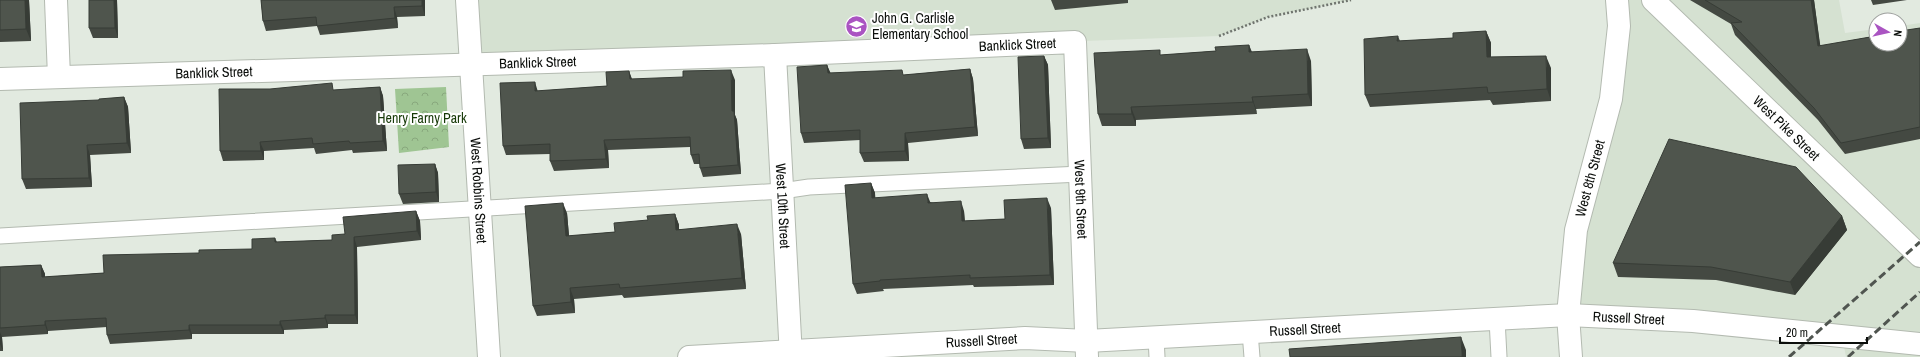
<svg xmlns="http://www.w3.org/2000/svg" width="1920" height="357" viewBox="0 0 1920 357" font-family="'Archivo Narrow',sans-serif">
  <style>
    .built { fill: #d5e1d1 }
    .park { fill: url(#park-crowns) }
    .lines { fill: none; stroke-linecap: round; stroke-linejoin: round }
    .service-casing { stroke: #b3bab0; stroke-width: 17 }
    .minor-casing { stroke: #b3bab0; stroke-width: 24 }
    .tertiary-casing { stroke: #b3bab0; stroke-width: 24 }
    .primary-casing { stroke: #b3bab0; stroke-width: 24 }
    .path { stroke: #6f746e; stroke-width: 2.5; stroke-dasharray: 2 2; stroke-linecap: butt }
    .service { stroke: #fff; stroke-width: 15 }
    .minor { stroke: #fff; stroke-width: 22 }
    .tertiary { stroke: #fff; stroke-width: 22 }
    .primary { stroke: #fff; stroke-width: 22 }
    .rail { stroke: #505550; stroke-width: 3; stroke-dasharray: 8 4; stroke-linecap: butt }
    .wall { fill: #444942 }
    .shaded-wall { fill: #373c36 }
    .building { fill: #4f554d; stroke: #373c36 }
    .labels { text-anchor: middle; stroke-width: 4; stroke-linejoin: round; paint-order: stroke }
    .poi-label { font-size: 14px; fill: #0b0e0b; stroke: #fff; text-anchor: start }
    .street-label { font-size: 14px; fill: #0b0e0b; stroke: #fff }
    .park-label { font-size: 14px; fill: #163907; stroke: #fff }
  </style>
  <defs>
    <pattern id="park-crowns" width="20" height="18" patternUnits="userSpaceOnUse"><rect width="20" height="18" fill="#9fc593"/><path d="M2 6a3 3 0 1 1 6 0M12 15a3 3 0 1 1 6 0" fill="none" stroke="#88a87d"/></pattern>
  </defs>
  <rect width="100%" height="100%" fill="#e2eae0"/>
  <path class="built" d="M467,0h884l-83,17 -49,19 -749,28z
    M1617,0h222l6,33 31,-4v15h24v-18l20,-3v334h-74l-4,-21 -273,-21 42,-216z"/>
  <path class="park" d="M446,87l3,60 -50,6 -4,-64z"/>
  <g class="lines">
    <defs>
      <path id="service" d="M0,236l782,-45 27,-4 272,-13
        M1497,319l2,38
        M1250,332l2,25
        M1156,337l1,20"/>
      <g id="minor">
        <path d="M56,0l3,77"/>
        <path id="s1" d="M467,0l22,357"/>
        <path id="s2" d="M775,55l16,302"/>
        <path id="s3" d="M0,79l775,-24 300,-13 12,315"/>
        <path id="s4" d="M1571,357l-3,-42 8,-85 35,-131 8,-73 -2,-26"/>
      </g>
      <g id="tertiary">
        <path id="s5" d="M689,357l336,-19 62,3 481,-26 125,6 227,23"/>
      </g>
      <g id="primary">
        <path id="s6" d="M1653,0l267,256"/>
      </g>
    </defs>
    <use href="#service" class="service-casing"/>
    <use href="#minor" class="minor-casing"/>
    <use href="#tertiary" class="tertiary-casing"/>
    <use href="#primary" class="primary-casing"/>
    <path class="path" d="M1219,36l49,-19 83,-17"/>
    <use href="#service" class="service"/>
    <use href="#minor" class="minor"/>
    <use href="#tertiary" class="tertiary"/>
    <use href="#primary" class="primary"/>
    <path class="rail" d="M1789,357l131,-115
      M1848,357l72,-65"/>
  </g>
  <path class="wall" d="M0,0h29l2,41 -31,1z
    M89,0h28l1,38h-25l-4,-10z
    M261,0h164v16l-28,1 1,11 -78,7 -3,-9 -51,5 -3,-10z
    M1051,0h77v3l-73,7z
    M1690,0h124l6,46 100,-18v111l-75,15 -27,-34 -83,-85 -4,-11z
    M1871,0h36l-34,5z
    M1486,31l5,12v14l60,11v33l-58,4 -3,-5 -120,7 -5,-12 33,-59 2,5 53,-3z
    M1249,45l3,7 59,9 1,45 -56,3 1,5 -121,6v6h-34l-4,-12 64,-59 54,-4z
    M1044,56l4,9 3,83 -27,1 -3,-10z
    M827,65l3,8 74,2 66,-6 3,10 5,57 -70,7 1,18 -45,1 -4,-9v-13l-56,3 -3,-10z
    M629,71l3,8 103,1v35l2,5 4,54 -38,3 -3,-9v-4h-6l-3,-9 -1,-8 -82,3 1,18 -55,3 -4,-10v-7l-44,1 -3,-9 35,-55 69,-5z
    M380,87l3,9 4,55 -34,2 -1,-3 -36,4 -2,-6 -50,3v9l-41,1 -3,-10 115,-61z
    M124,97l4,10 3,46 -41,2 2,32 -66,2 -4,-10 77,-79z
    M435,164l3,9 1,29 -36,2 -4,-10z
    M871,183l4,10v5l55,4 34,9 1,10 40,-2 46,-11 3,77 -80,2 -1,-2 -90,4 1,2 -27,3 -4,-10z
    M416,211l4,10 1,19 -64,7 1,77h-30v4l-44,2v4h-92v5l-82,5 -3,-9v-8l-59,4v3l-46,3 1,14h-3v-84l41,-2 4,9v3l59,-4 95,-20 53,-4 23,-11 2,4 55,-2 13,-6z
    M567,213l2,23 46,-4 33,-12 27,-6 4,11v4l62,5 5,55 -122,9 -2,-3 -48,4 1,14 -38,3 -4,-10z
    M1842,216l5,14 -52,65 -79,-15 -98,-3 -5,-14z"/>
  <path class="shaded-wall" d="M25,0h4l2,41 -5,-12z
    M114,0h3l1,38 -3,-10z
    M422,0h3v16l-3,-10z
    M1811,0h3l8,58 -4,-12z
    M394,7l3,10 1,11 -3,-10z
    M1486,31l5,12v26l-4,-12z
    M1249,45l4,12 -4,-5z
    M1307,49l4,12 1,45 -4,-12z
    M1044,56l4,9 3,83 -3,-10z
    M1546,56l5,12v33l-4,-12z
    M827,65l4,9 -3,-1z
    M970,69l3,10 5,57 -3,-9z
    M731,70l4,10v35l2,5 4,54 -3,-9 -6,-54z
    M629,71l3,9 -2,-1z
    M535,82l3,10 -3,-1z
    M380,87l3,9 4,55 -4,-10z
    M124,97l4,10 3,46 -4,-10z
    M1252,97l4,12 1,5 -4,-12z
    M1131,107l5,13v6l-4,-12z
    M905,133l3,10 1,18 -4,-10z
    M604,140l4,10 1,18 -3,-9z
    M260,142l4,9v9l-3,-9z
    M87,145l3,10 2,32 -3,-9z
    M435,164l3,9 1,29 -3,-10z
    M871,183l4,10 1,14 -4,-9z
    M927,194l4,10 -3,-1z
    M1047,198l4,10 3,77 -4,-10z
    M961,201l3,10 1,19 -3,-9z
    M563,203l4,10 3,34 -4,-11z
    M416,211l4,10 1,19 -4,-9z
    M675,214l4,11v15l-3,-10z
    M1842,216l5,14 -52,65 -5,-13z
    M737,224l4,10 5,55 -4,-11z
    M354,237l3,10 1,77 -3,-9z
    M41,265l4,9v12l-3,-9z
    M570,288l4,11 1,14 -4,-11z
    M325,315l3,9v4l-3,-10z
    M45,321l3,10v3l-3,-9z
    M280,321l4,9v4l-4,-9z
    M189,325l3,9v5l-3,-9z
    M0,332l2,5 1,14 -3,-7z
    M1461,337l5,13v7h-4z"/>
  <path class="building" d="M0,0h25l1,29 -26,1z
    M89,0h25l1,28h-26z
    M261,0h161v6l-28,1 1,11 -78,8 -1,-9 -53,4z
    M1705,0h106l7,46 58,-10v8h24v-13l20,-3v99l-79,16 -27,-35 -83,-85 11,-1z
    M1486,31l1,26 59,-1 1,33 -59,4 -1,-6 -122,8 -1,-56 34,-3 -1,5 56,-3v-5z
    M1249,45v7l58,-3 1,45 -56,3 1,5 -122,5 1,7h-34l-4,-61 66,-3v5l56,-4 -1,-4z
    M1044,56l4,82 -27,1 -3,-82z
    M827,65l1,8 74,-3 1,5 67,-6 5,58 -70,6v18l-45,2v-23l-59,3 -4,-66z
    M731,70l1,41h2l4,54 -38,3 -1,-14 -8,1 -1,-18 -86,3 2,19 -56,2v-17l-47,2 -3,-63 35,-1v9l72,-5 -1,-14 23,-1 1,8 53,-2v-6z
    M332,83l1,7 47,-3 3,54 -33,2 -1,-2 -36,3 -1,-6 -52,4 1,9h-41l-1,-62h51z
    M124,97l3,46 -40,2 2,33 -67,1 -2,-76 79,-3v-1z
    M1669,139l127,28 46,49 -52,66 -79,-15 -98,-4z
    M435,164l1,28 -37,2 -1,-29z
    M871,183l1,15 55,-4 1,9 33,-2 1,20 43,-2 -1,-19 43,-2 3,77 -80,3v-3l-90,5v1l-27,3 -8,-99z
    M563,203l3,33 49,-4 -1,-9 34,-3 -1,-4 28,-2 1,16 61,-6 5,54 -122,10 -1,-4 -49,4 1,14 -38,4 -8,-100z
    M416,211l1,20 -63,6 1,78h-30v3l-45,3v4h-91v5l-82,5 -1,-17 -61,3v4l-45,3v-61l41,-2 1,12 62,-4 -1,-18 96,-2v-3l53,-1v-10l23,-1v4l57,-2v-5l13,-1 -2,-17z
    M1461,337l1,20h-172l-1,-8z"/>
  <defs>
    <symbol id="school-disc" viewBox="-11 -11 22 22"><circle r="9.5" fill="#aa54c2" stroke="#fff"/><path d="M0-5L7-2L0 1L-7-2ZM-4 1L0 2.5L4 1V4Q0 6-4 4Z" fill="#fff"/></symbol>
  </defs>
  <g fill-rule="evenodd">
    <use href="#school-disc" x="844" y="14" width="25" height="25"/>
  </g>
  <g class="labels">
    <g class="poi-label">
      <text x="872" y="23">John G. Carlisle<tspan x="872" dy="16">Elementary School</tspan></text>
    </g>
    <g class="street-label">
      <text dy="5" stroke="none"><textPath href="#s3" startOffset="1018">Banklick Street</textPath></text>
      <text dy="5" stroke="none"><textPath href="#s3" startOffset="538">Banklick Street</textPath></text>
      <text dy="5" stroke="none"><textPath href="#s3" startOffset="214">Banklick Street</textPath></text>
      <text dy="5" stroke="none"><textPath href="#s6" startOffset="185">West Pike Street</textPath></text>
      <text dy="5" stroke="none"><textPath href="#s4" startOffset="181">West 8th Street</textPath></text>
      <text dy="5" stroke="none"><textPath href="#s1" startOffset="191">West Robbins Street</textPath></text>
      <text dy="5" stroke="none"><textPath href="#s3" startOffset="1233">West 9th Street</textPath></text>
      <text dy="5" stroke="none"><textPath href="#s2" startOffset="151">West 10th Street</textPath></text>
      <text dy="5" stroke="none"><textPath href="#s5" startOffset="941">Russell Street</textPath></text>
      <text dy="5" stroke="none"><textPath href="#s5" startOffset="617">Russell Street</textPath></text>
      <text dy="5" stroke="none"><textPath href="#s5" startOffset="293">Russell Street</textPath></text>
    </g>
    <g class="park-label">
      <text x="422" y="123">Henry Farny Park</text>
    </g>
  </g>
  <g transform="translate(1888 32) rotate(98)"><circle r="19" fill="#ffffff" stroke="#9d9f9d"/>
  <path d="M0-3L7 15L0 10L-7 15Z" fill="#aa54c2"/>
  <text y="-6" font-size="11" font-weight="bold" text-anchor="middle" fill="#0b0e0b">N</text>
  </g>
  <path d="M1780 337v6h87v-6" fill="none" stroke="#0b0e0b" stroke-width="2"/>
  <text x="1786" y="337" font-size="12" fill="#0b0e0b" stroke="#ffffff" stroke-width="3" paint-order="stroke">20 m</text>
</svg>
